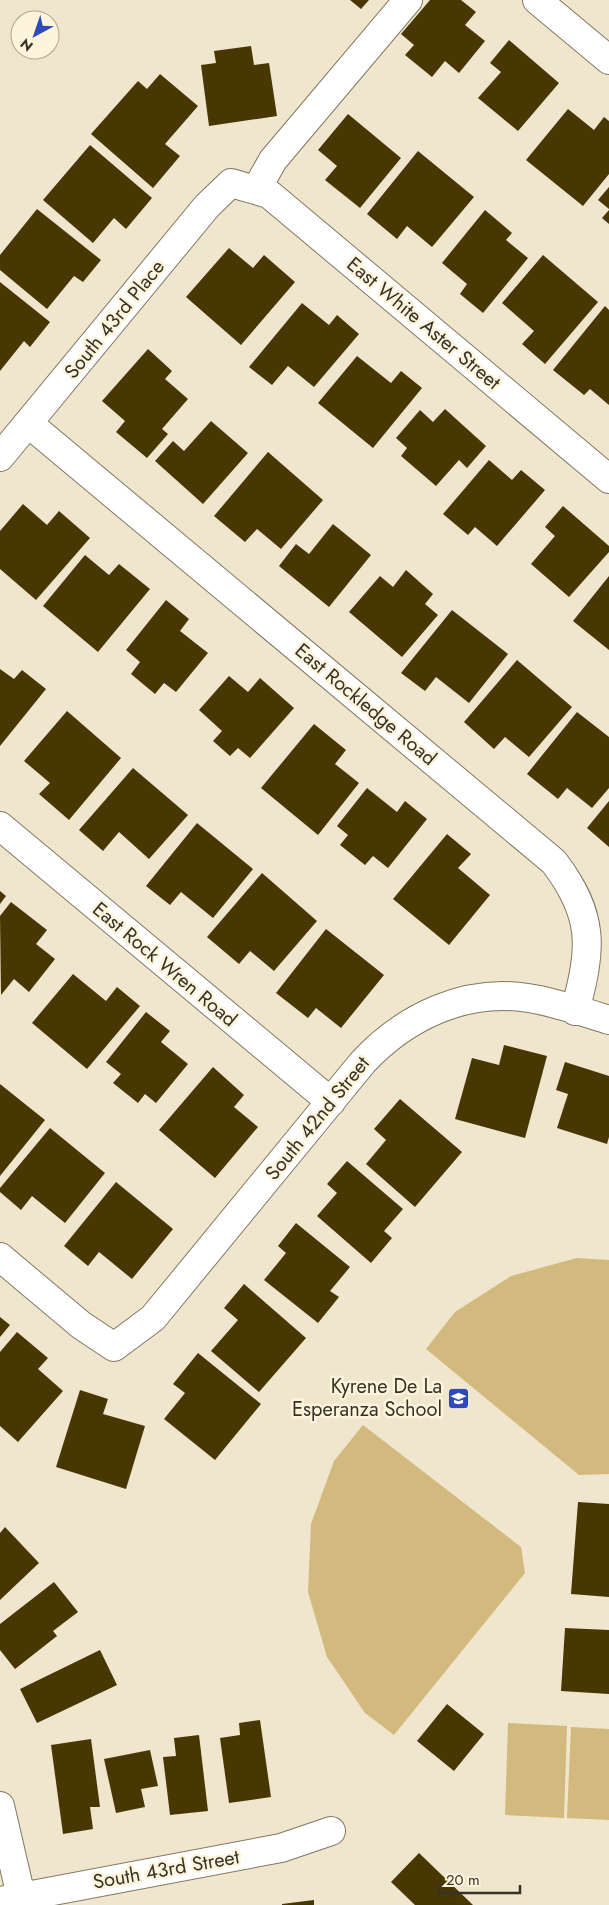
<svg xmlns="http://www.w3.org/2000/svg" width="609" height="1905" viewBox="0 0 609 1905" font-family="Jost,sans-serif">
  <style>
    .pitch { fill: #d2b97d }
    .building { fill: #483703 }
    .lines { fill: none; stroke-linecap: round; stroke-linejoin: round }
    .minor-casing { stroke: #817862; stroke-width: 30 }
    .minor { stroke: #fff; stroke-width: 28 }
    .labels { text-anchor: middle; stroke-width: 5; stroke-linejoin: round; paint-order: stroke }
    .street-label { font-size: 20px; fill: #363228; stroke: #fef4db }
    .poi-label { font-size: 20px; fill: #363228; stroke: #fef4db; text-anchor: end }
  </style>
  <rect width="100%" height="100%" fill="#f0e6ce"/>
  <path class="pitch" d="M577,1258l32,2v214l-30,1 -153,-126 29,-37 56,-36z
    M363,1425l158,122 4,26 -131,162 -29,-22 -38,-56 -19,-65 3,-68 23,-63z
    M508,1723l59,3 -3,92 -59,-3z
    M571,1727l38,2v91l-42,-2z"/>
  <path class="building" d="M350,0h19l-8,9z
    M430,0h31l15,12 -11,13 20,16 -26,32 -14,-12 -13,16 -27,-22 9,-10 -13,-11z
    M509,40l50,43 -41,48 -40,-33 23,-26 -11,-9z
    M251,46l3,19 15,-2 8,53 -68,10 -8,-61 15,-2 -2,-12z
    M160,74l38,32 -33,38 15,12 -27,32 -62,-54 47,-53 9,8z
    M568,109l26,21 10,-13 5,4v53l-26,32 -57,-46z
    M348,114l53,44 -41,50 -35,-28 12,-14 -19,-16z
    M90,145l62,53 -26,31 -12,-11 -21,25 -50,-43z
    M418,151l56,46 -42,50 -25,-21 -10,13 -30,-25z
    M609,187v22l-11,-9z
    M37,209l64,51 -18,22 -9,-6 -27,33 -47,-39v-15z
    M485,210l27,23 -6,7 22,18 -45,55 -23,-19 7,-10 -25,-21z
    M609,210v14l-7,-6z
    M229,248l24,20 11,-13 31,27 -54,63 -55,-48z
    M543,255l55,47 -53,62 -23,-20 12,-13 -32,-28z
    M0,282l50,40 -20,25 -6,-6 -24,30z
    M302,303l27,22 8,-10 22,19 -45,53 -26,-21 -16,19 -23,-18z
    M605,306l4,4v95l-19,-16 -6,6 -31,-25z
    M148,349l24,22 -7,8 23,20 -26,30 6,5 -21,24 -31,-26 9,-11 -23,-20z
    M357,356l34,27 10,-12 21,17 -49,60 -55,-45z
    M445,409l41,37 -19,22 -8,-8 -23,26 -35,-30 6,-8 -11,-10 24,-28 13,12z
    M211,421l37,32 -45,51 -48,-43 18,-20 11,10z
    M268,452l55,48 -42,49 -24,-20 -12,13 -31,-26z
    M489,460l23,20 9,-10 24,20 -48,56 -22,-19 -7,8 -25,-21z
    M23,504l24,21 12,-14 31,27 -54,62 -36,-31v-38z
    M563,506l46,40v6l-40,45 -38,-33 24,-28 -10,-9z
    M333,524l38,31 -42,52 -50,-41 17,-22 13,10z
    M85,555l24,20 10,-11 31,25 -52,63 -55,-46z
    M406,570l27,24 -8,10 13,11 -36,42 -53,-45 31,-36 13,11z
    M609,576v74l-36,-29z
    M166,600l23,19 -9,12 28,22 -32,39 -12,-9 -9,11 -24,-20 9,-12 -14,-12z
    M452,610l56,44 -39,49 -33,-26 -11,14 -24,-18z
    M517,660l55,47 -43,50 -24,-20 -11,12 -30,-27z
    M0,669l14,10 8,-9 24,19 -46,57z
    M229,676l19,16 12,-14 34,30 -44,50 -12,-10 -8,8 -17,-15 9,-10 -23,-21z
    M67,711l54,47 -52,62 -30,-26 11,-11 -26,-22z
    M577,712l32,25v51l-17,20 -25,-20 -9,11 -31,-25z
    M314,724l32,26 -11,14 24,19 -41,52 -57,-47z
    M133,768l55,47 -39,44 -30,-27 -16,19 -24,-21z
    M367,788l30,24 8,-11 22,18 -39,49 -15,-12 -8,9 -25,-20 8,-10 -11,-9z
    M609,801v46l-22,-19z
    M197,823l56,46 -40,49 -32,-26 -11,13 -24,-19z
    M447,834l24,20 -13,14 32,27 -41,50 -56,-46z
    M262,873l55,48 -43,50 -24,-20 -11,13 -32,-27z
    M0,891l6,5 -6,8z
    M11,902l36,28 -11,14 19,15 -26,33 -15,-13 -13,16 -1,-79z
    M326,929l58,46 -43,53 -25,-20 -8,10 -32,-25z
    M73,974l33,27 11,-14 23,19 -53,63 -55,-46z
    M146,1012l24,19 -9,11 27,22 -32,39 -11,-9 -7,9 -25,-20 8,-9 -15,-12z
    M504,1045l43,11 -22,82 -70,-19 17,-61 27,7z
    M565,1062l44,14v61l-2,7 -50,-16 11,-34 -12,-4z
    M213,1067l31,28 -10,12 24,20 -43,51 -56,-48z
    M0,1084l45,36 -45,56z
    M400,1099l62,53 -47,55 -49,-43 20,-24 -12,-11z
    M50,1128l55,45 -40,50 -33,-27 -11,14 -21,-18v-4z
    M347,1161l56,48 -19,22 8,7 -21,25 -54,-47 20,-23 -10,-9z
    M116,1182l57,47 -41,50 -33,-27 -11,14 -24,-20z
    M296,1223l54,44 -20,24 9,6 -21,26 -54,-43 22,-27 -8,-7z
    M244,1284l62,54 -47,54 -48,-41 27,-31 -14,-12z
    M0,1317l10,8 -10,12z
    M17,1332l31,26 -10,11 25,22 -45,51 -18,-16v-74z
    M198,1353l63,51 -46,56 -51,-41 21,-26 -12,-9z
    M80,1390l28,9 -5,15 42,12 -19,63 -70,-22z
    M578,1502l31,2v93l-38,-3z
    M5,1527l34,36 -39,37v-67z
    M54,1582l24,30 -25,19 4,5 -42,33 -15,-19v-26z
    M565,1628l44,2v64l-48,-3z
    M100,1650l17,35 -80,38 -17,-34z
    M447,1704l37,30 -30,37 -37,-30z
    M260,1720l11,77 -42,6 -9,-65 20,-3 -1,-12z
    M199,1735l9,76 -38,4 -7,-58 13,-1 -2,-18z
    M91,1739l9,68h-10l3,22 -30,5 -12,-89z
    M150,1750l8,36 -17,3 4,18 -29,6 -12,-54z
    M419,1853l54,52h-58l-24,-23z
    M314,1900v5h-32v-1z"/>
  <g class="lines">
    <defs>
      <path id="minor" d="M537,0l72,60
        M256,190l17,-30 135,-160
        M28,423l526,439c41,54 38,86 21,149
        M0,457l207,-251 24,-23 38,11 340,285
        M0,826l331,276
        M0,1257l81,68 33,22 39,-29 210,-256c42,-45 102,-74 165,-64 27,4 55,14 81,22
        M0,1806l23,99
        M0,1901l281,-53 50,-17"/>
    </defs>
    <use href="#minor" class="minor-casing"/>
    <use href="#minor" class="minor"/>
  </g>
  <defs>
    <symbol id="school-square" viewBox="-11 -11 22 22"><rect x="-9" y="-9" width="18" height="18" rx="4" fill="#3049ba" stroke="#fef4db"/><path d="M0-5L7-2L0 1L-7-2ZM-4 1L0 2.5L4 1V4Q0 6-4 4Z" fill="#fff"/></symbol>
  </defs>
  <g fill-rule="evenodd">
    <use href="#school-square" x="446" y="1386" width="25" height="25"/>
  </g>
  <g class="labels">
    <g class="street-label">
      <text transform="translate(114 319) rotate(-51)" y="7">South 43rd Place</text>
      <text transform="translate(424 323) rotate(40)" y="7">East White Aster Street</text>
      <text transform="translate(366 704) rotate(40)" y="7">East Rockledge Road</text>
      <text transform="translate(165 964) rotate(40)" y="7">East Rock Wren Road</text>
      <text transform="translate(317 1118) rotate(-51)" y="7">South 42nd Street</text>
      <text transform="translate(166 1869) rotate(-10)" y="7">South 43rd Street</text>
    </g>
    <g class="poi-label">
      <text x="442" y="1393">Kyrene De La<tspan x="442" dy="23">Esperanza School</tspan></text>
    </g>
  </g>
  <g transform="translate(35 35) rotate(220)"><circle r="24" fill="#fef4db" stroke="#aea693"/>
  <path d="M0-4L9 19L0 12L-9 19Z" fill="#3049ba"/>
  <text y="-8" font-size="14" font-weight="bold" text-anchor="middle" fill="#363228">N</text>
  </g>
  <path d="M439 1885v8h81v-8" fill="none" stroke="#363228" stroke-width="2.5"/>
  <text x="446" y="1885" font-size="15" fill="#363228" stroke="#fef4db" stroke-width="4" paint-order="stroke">20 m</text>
</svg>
